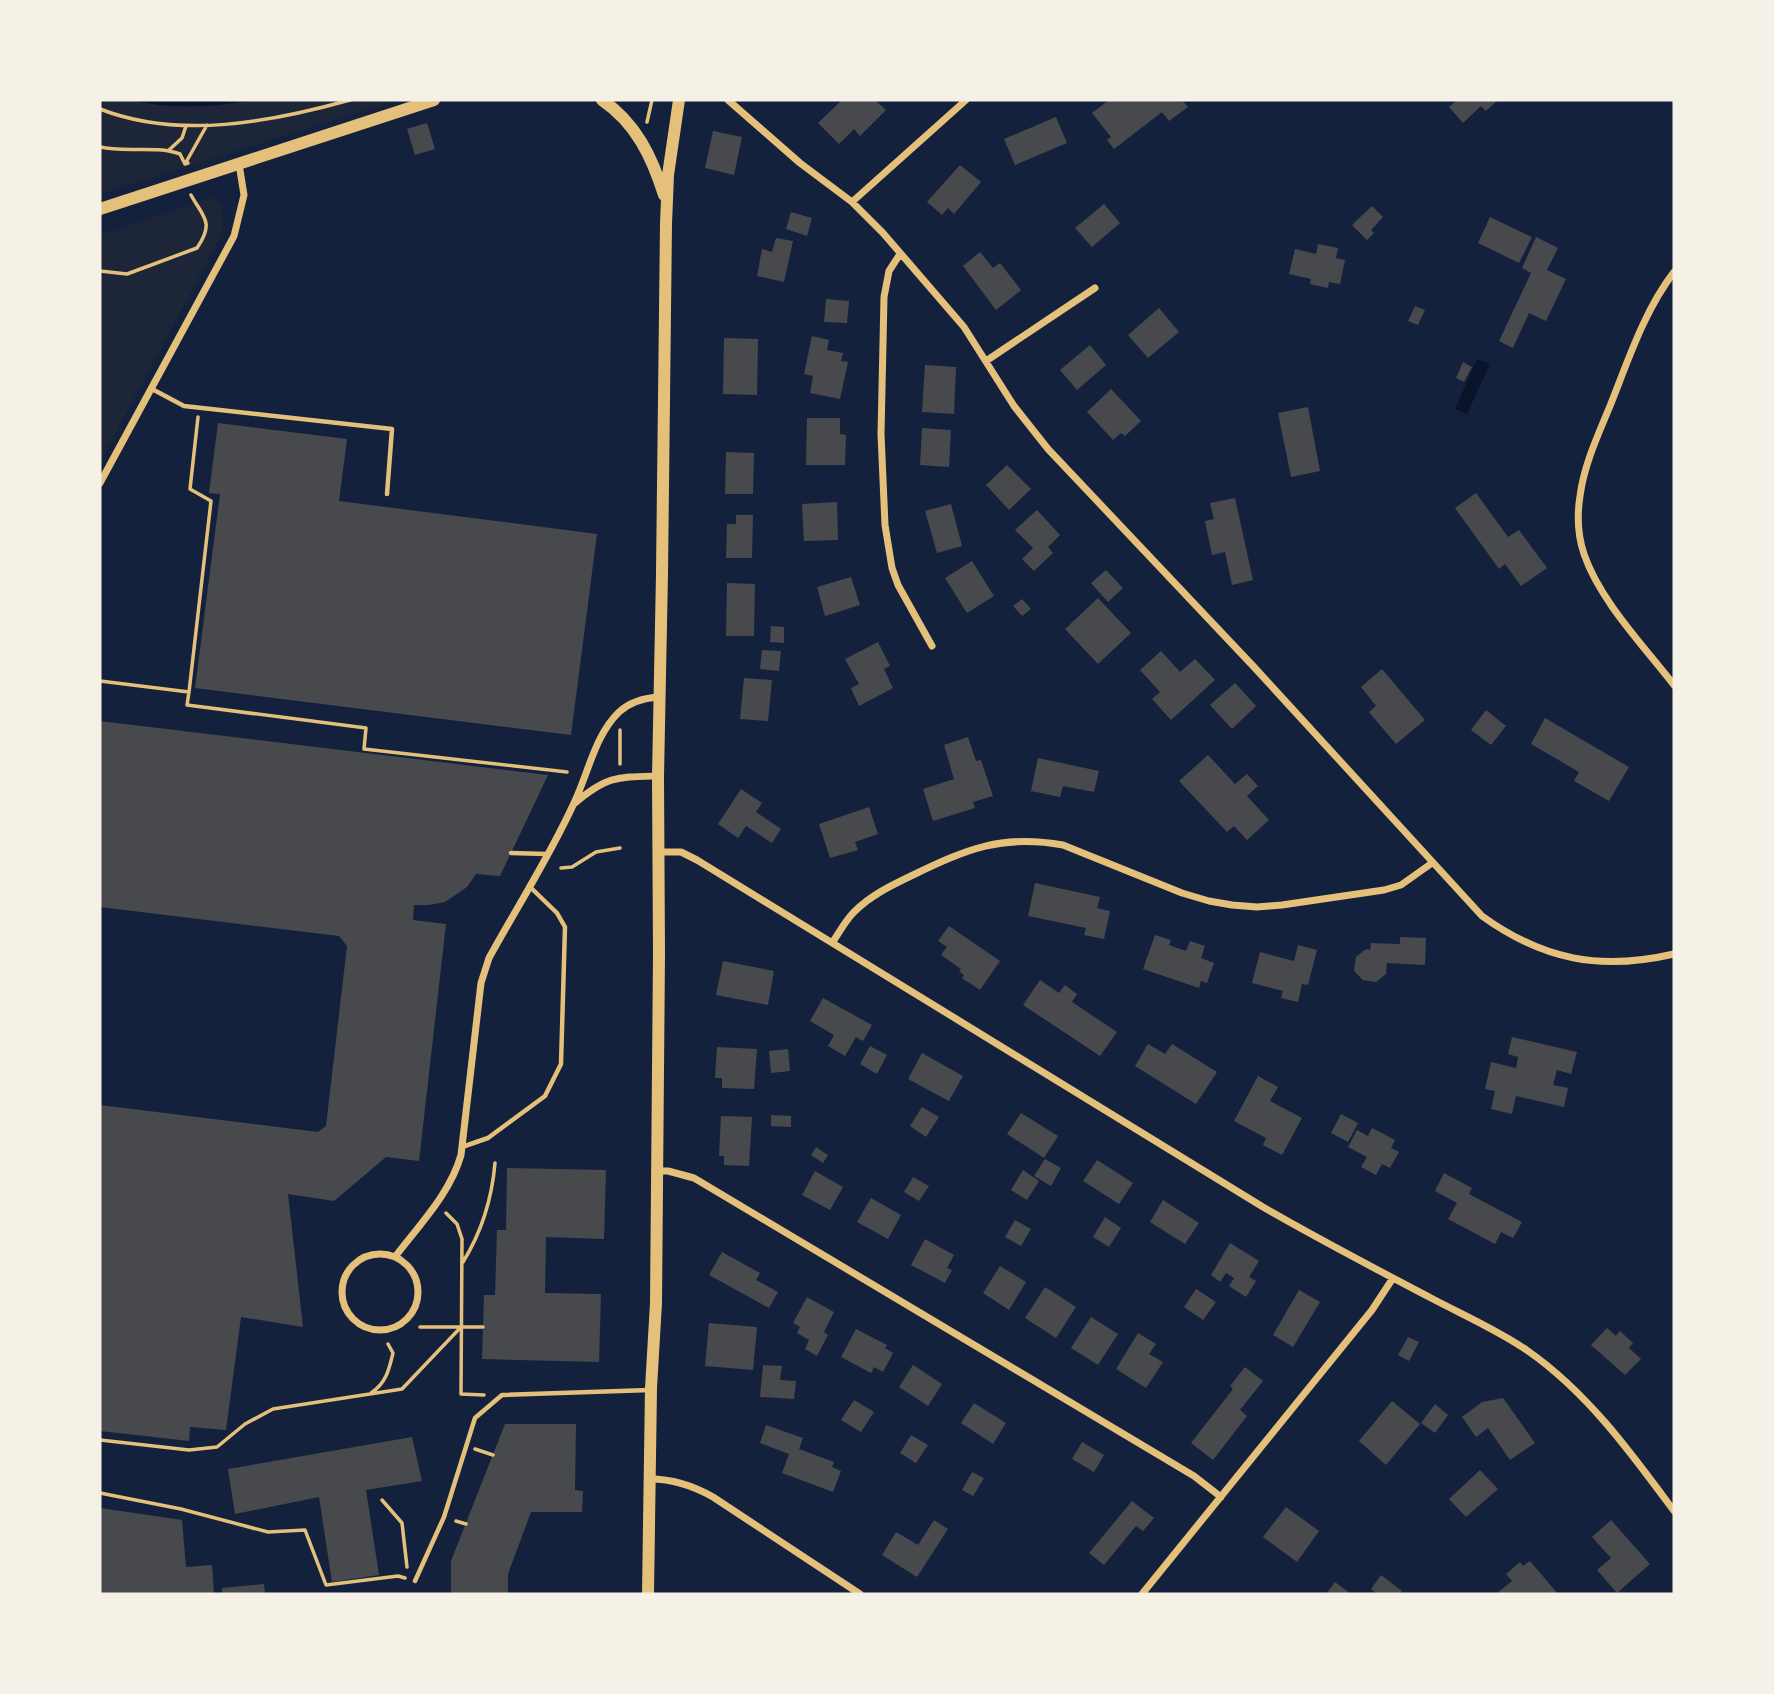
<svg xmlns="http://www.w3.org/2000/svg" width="1774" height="1694" viewBox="0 0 1774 1694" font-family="Inter,sans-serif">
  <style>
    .green { fill: #1d2539 }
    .water { fill: #0b132b }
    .building { fill: #48494c }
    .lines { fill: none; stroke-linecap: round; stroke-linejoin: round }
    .path { stroke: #e5c07b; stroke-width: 3.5 }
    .service { stroke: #e5c07b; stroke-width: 4.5 }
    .minor { stroke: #e5c07b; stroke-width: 7 }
    .secondary { stroke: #e5c07b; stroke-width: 12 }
    .primary { stroke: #e5c07b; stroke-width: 12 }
  </style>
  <rect width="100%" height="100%" fill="#14213d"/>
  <path class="green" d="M100,100h297l-297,94z
    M214,197c10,13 10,21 8,37l-122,228v-227z"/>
  <path class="water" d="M131,100h123c-43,7 -81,10 -123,0z
    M1477,359l13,5 -23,50 -12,-5z"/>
  <path class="building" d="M842,100h33l11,10 -26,26 -6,-7 -15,15 -21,-21z
    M1109,100h73l6,7 -19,14 -7,-9 -48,37 -7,-9 4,-3 -19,-24z
    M1457,100h41l-12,11 -5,-5 -18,17 -14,-16z
    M1056,117l11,26 -52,22 -11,-26z
    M427,123l8,26 -20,6 -8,-26z
    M713,131l29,6 -8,38 -29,-7z
    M960,165l21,17 -27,32 -6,-6 -6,7 -15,-13z
    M1104,204l16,19 -28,24 -17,-19z
    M1372,206l11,11 -12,13 3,3 -7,7 -15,-15z
    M791,212l21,6 -5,18 -21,-7z
    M1490,217l42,20 -13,26 -41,-20z
    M1536,237l22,11 -11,22 19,9 -20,42 -17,-8 -16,35 -14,-7 32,-68 -9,-5z
    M776,238l17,3 -9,41 -27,-6 5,-27 10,3z
    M1318,244l20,4 -2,10 9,2 -5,24 -11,-2 -1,6 -18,-4 1,-5 -22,-5 6,-25 21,5z
    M980,252l13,16 7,-5 21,27 -25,20 -33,-44z
    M826,299l23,2 -2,22 -23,-1z
    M1415,306l10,4 -7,15 -10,-4z
    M1159,308l20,24 -31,26 -20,-23z
    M812,336l17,4 -2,10 16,3 -2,8 7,1 -8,37 -30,-6 3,-17 -9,-2z
    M724,338l34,1 -1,56 -34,-1z
    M1090,345l16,20 -29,25 -17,-20z
    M1463,362l9,5 -8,15 -8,-4z
    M925,365l31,2 -2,47 -32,-2z
    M1111,389l30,32 -16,15 -4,-3 -8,7 -26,-28z
    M1308,407l12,64 -29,6 -13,-64z
    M807,418h33v16l6,1 -1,30h-39z
    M218,423l129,16 -8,62 258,33 -26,201 -376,-47 25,-194 -11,-1z
    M922,428l29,2 -2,37 -29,-2z
    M726,452l28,1 -1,41h-28z
    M1007,465l24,24 -22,21 -23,-25z
    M1476,493l32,44 11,-7 28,38 -26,18 -16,-22 -6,5 -44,-61z
    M1235,498l18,82 -21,5 -7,-33 -13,3 -7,-34 9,-2 -4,-16z
    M837,502l1,38 -34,1 -2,-37z
    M951,504l11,42 -25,7 -12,-42z
    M1037,510l23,25 -12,12 5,6 -19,18 -12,-12 11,-11 -18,-18z
    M736,515h17l-1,43h-26l1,-34h9z
    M972,561l22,35 -27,17 -22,-35z
    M1106,570l17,18 -15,14 -17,-19z
    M851,577l9,28 -35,11 -8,-29z
    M727,583l28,1 -1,52h-28z
    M1098,598l33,35 -33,31 -33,-35z
    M1022,599l9,10 -9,7 -9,-10z
    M771,626l13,1v16l-14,-1z
    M878,642l12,24 -6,3 9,19 -34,18 -8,-18 8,-4 -14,-25z
    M762,650l19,1 -2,20 -19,-2z
    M1161,651l19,21 15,-13 20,21 -44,40 -19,-21 8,-7 -20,-22z
    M1382,669l43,51 -29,24 -27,-32 7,-6 -15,-19z
    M744,678l28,2 -4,41 -28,-2z
    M1235,683l21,23 -24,23 -22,-24z
    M1486,710l20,16 -15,19 -20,-15z
    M1545,718l84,49 -20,34 -35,-20 5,-9 -48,-28z
    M100,721l448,54 -48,101 -24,-2 -9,13 -22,15 -16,3h-15l-1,15 33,4 -27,237 -33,-4 -52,44 -46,-7 15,133 -62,-10 -15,113 -36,-3 -1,14 -89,-10v-326l218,27 8,-6 21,-180 -8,-10 -239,-29z
    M968,737l8,24 5,-1 12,36 -20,6 2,6 -42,13 -10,-32 31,-10 -10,-34z
    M1208,755l27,29 12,-10 11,12 -11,10 22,24 -22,20 -13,-14 -7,6 -48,-51z
    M1038,758l61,13 -5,21 -31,-6 -3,11 -29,-6z
    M741,789l21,14 -6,9 25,17 -9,14 -26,-17 -8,12 -20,-14z
    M869,807l9,27 -23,8 3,8 -28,8 -11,-34z
    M1035,883l65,14 -3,11 13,3 -6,28 -20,-4 2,-7 -58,-12z
    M949,926l51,35 -20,29 -18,-12 2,-3 -5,-4 2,-2 -20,-14 6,-8 -9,-6z
    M1155,935l16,5 -2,5 17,6 4,-10 15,5 -4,12 13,5 -7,20 -6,-2 -2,7 -56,-19z
    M1400,937l26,1 -1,27 -38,-2 -1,11 -10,8 -13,-2 -9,-9 2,-14 10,-8 4,1 1,-7 29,1z
    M1298,945l19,5 -9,35 -6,-1 -4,18 -17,-4 2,-7 -31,-8 8,-31 34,9z
    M723,961l51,10 -6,34 -52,-10z
    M1040,980l19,13 6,-8 12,9 -5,8 45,30 -17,24 -77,-51z
    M823,998l49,27 -9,16 -7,-4 -11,19 -17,-10 6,-11 -24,-14z
    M1512,1037l65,15 -6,22 -14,-4 -4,15 15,3 -4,19 -48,-11 -4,18 -21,-5 4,-18 -10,-2 6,-27 25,6 2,-11 -10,-3z
    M1148,1044l17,10 7,-10 45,28 -21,32 -61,-38z
    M870,1046l17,9 -10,19 -17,-10z
    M717,1047l40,2 -3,40 -32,-1v-10h-7z
    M788,1049l2,22 -19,2 -2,-22z
    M922,1053l41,23 -14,25 -41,-22z
    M1258,1076l20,11 -8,14 32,17 -20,37 -19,-10 3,-7 -32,-17z
    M922,1107l17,10 -13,20 -16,-11z
    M1021,1113l37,23 -14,22 -37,-24z
    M1341,1114l17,9 -10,19 -17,-9z
    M771,1115l20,1v11l-20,-1z
    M721,1116l31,1 -3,49 -25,-1v-9h-5z
    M1372,1128l23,12 -4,8 8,4 -9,16 -8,-4 -6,11 -15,-8 6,-10 -19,-10 9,-17 11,6z
    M816,1147l12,8 -5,8 -12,-8z
    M1045,1159l16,9 -10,18 -17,-10z
    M1097,1160l36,23 -14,21 -36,-23z
    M507,1168l99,2 -2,69 -58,-2 -1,56 56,1 -2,68 -117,-3 2,-64h11l2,-65h9z
    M1023,1170l16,11 -12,19 -16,-10z
    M815,1171l28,16 -13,23 -28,-15z
    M1444,1173l28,15 -3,6 53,28 -9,16 -12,-6 -6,12 -47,-25 9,-16 -22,-12z
    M913,1177l16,9 -10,15 -15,-9z
    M871,1198l30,17 -13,24 -31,-17z
    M1163,1200l36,23 -14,21 -35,-22z
    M1105,1217l16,11 -12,19 -16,-10z
    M1015,1220l16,9 -10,17 -16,-9z
    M925,1239l29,16 -7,13 5,2 -7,13 -34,-18z
    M1230,1243l29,18 -10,16 7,4 -10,16 -17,-11 5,-8 -8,-5 -6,9 -9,-7z
    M722,1252l38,21 -4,7 22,12 -9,16 -60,-33z
    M1000,1266l26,16 -17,28 -26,-17z
    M1045,1287l31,20 -20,31 -31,-20z
    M1196,1289l20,13 -13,18 -19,-13z
    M1299,1290l21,12 -27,45 -20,-12z
    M807,1297l27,15 -10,20 4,3 -11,21 -12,-7 4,-9 -12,-7 3,-6 -7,-4z
    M1091,1317l27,17 -20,31 -27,-17z
    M709,1323l48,4 -4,43 -48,-4z
    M1607,1328l9,8 4,-5 13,12 -4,5 12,11 -16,16 -34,-30z
    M856,1329l31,16 -2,3 8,5 -10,19 -9,-5 -3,6 -30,-16z
    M1138,1333l18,11 -7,10 14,8 -17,26 -30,-19z
    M1408,1337l11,5 -10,19 -11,-6z
    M763,1365l19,1 -2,14 16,1 -2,18 -34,-2z
    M913,1365l29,19 -14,22 -29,-19z
    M1245,1367l18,14 -23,29 7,6 -34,44 -22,-17 42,-54 -3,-3z
    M1503,1398l32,45 -25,17 -22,-32 -12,9 -14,-20 20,-15z
    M854,1400l20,12 -13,20 -20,-12z
    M1392,1401l28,23 -34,41 -27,-24z
    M974,1403l32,20 -13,21 -32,-21z
    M1435,1404l13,11 -13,18 -14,-10z
    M505,1424h71l-1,66 8,1 -1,21h-51l-23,62v20h-57v-33z
    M766,1425l37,13 -4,11 35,13 -2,5 9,4 -8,21 -51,-19 7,-19 -29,-11z
    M911,1435l17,10 -12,18 -16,-10z
    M412,1437l10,44 -56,9 13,85 -47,7 -13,-85 -84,17 -7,-45z
    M1082,1442l22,13 -10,17 -22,-13z
    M1480,1470l18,19 -32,28 -17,-18z
    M972,1472l12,6 -11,18 -11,-6z
    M1132,1501l22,17 -11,13 -7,-5 -32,39 -15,-12z
    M1286,1507l33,24 -22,31 -34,-25z
    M100,1508l82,12 4,47 26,-2 2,29h-114z
    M934,1520l14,9 -31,48 -35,-22 14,-23 22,13z
    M1611,1520l39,44 -33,29 -20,-23 14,-12 -19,-21z
    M1530,1561l28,33h-62l16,-13 -6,-7 14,-12 3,4z
    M1381,1575l21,16 -2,3h-23l-6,-5z
    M1335,1582l16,12h-25z
    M264,1584l1,10h-43v-6z"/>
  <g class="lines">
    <path class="path" d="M100,109c79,31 171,13 250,-9
      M647,122l5,-22
      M100,147c26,6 55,-2 80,7l5,10 3,-1
      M169,150l13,-12 4,-12
      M185,164l22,-39
      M100,271l27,3 70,-26c18,-26 6,-31 -6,-53
      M100,681l89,11 22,-191 -21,-12 8,-72
      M189,692l-2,13 179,23 -2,21 203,23
      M620,730v34
      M561,868l11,-1 24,-15 24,-4
      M446,1213l11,11 5,15 -1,155 23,1
      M463,1262c18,-29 29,-64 32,-99
      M420,1327h63
      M371,1393c15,-10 18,-23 22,-40l-5,-9
      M100,1440l89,10 28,-3 28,-23 28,-15 129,-20 60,-63
      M475,1449l18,6
      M100,1493l81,16 87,23 37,-2 21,55 72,-9 7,2
      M382,1500l20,23 5,44
      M456,1521l10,3"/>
    <path class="service" d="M152,389l32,17 208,23 -5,65
      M511,853l36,1
      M462,1147l26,-9 57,-42 16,-32 4,-137 -8,-14 -28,-27
      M415,1581l29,-64 31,-99 27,-23 148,-5"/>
    <path class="minor" d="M728,100l72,63 52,39 31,31 81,94 50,79 34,43 206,218 228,249c61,44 118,55 192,38
      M852,202l114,-102
      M900,254l-11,17 -5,26 -3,137 4,91 7,43 6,17 34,61
      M1674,272c-30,39 -46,89 -64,134 -12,29 -26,59 -30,90 -3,19 -2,40 4,58 16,47 60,92 90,131
      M986,361l109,-73
      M100,483l134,-247 10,-41 -5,-31
      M575,803c32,-27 42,-26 83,-27
      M658,852h23l16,8 566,347c55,32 111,61 168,91 32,17 67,32 97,53 60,42 104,103 146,160
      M832,943c7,-10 13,-22 22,-31 17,-17 38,-27 59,-37 54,-26 89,-41 150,-30l119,48 27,8 23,4 25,2 25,-2 102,-15 17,-5 31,-22
      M657,1171h11l26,7 500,298 27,21
      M342 1292a38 38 0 1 1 76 0a38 38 0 1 1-76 0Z
      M395,1257c24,-32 55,-63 66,-102l20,-172 8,-25c28,-51 61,-102 85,-155 14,-29 21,-68 45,-91 11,-10 25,-14 39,-15
      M650,1479c23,0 42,6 63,18l147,97
      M1142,1594l230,-284 21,-32"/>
    <path class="secondary" d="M100,209l334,-109"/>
    <path class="primary" d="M602,100c34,23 50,57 62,95
      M648,1594l3,-206 5,-85 3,-349 -1,-178 4,-202 4,-350 2,-49 11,-75"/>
  </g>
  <rect width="1774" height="1694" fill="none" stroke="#f6f1e7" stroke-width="203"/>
</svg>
